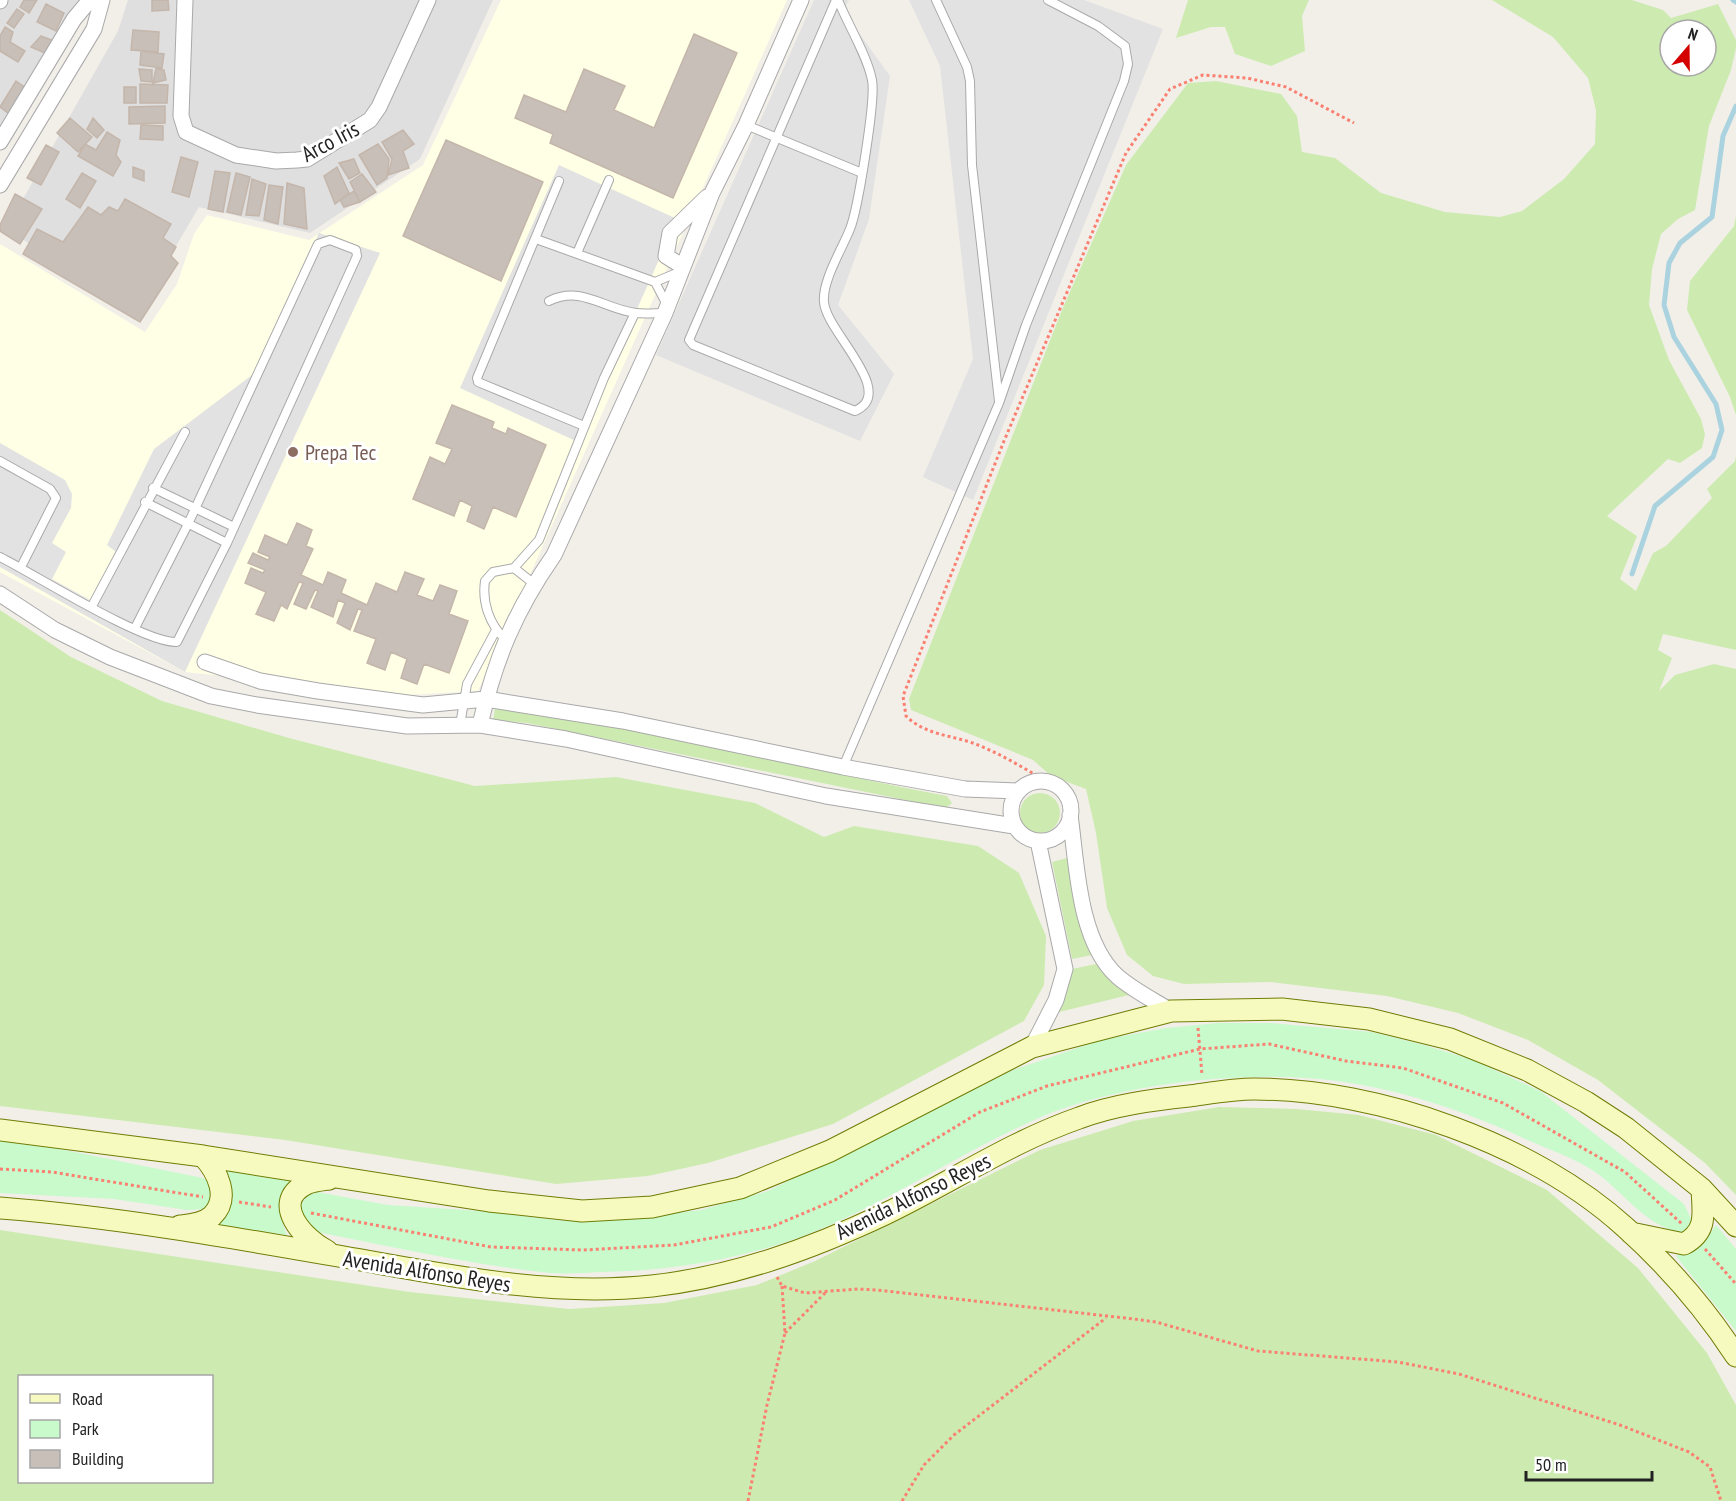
<svg xmlns="http://www.w3.org/2000/svg" width="1736" height="1501" viewBox="0 0 1736 1501" font-family="'PT Sans Narrow',sans-serif">
  <style>
    .residential { fill: #e0dfdf }
    .education { fill: #ffffe5 }
    .grass { fill: #cdebb0; fill-rule: evenodd }
    .park { fill: #c8facc }
    .parking { fill: #e2e2e2 }
    .lines { fill: none; stroke-linecap: round; stroke-linejoin: round }
    .stream { stroke: #aad3df; stroke-width: 5 }
    .building { fill: #c7bfb8; stroke: #c4b6ab; stroke-width: 1.5 }
    .lane-casing { stroke: #a9a9a9; stroke-width: 10 }
    .street-casing { stroke: #a9a9a9; stroke-width: 17 }
    .secondary-casing { stroke: #707d05; stroke-width: 23 }
    .path { stroke: #fa8072; stroke-width: 3; stroke-dasharray: 3 3; stroke-linecap: butt }
    .lane { stroke: #fff; stroke-width: 8 }
    .street { stroke: #fff; stroke-width: 15 }
    .secondary { stroke: #f7fabf; stroke-width: 21 }
    .education-dot { fill: #8d6e63; stroke: #fff; stroke-width: 2 }
    .labels { text-anchor: middle; stroke-width: 6; stroke-linejoin: round; paint-order: stroke }
    .street-label { font-size: 22px; fill: #222; stroke: #fff }
    .education-label { font-size: 22px; fill: #785e54; stroke: #fff; text-anchor: start }
  </style>
  <rect width="100%" height="100%" fill="#f2efe9"/>
  <path class="residential" d="M0,0h90l-90,148z
    M128,0h365l-73,159 -110,74 -111,-26 -62,105 -131,-83 112,-198z"/>
  <path class="education" d="M501,0h286l-309,691 -72,4 -221,-23 -185,-100v-328l145,88 32,-48 17,-50 13,-19 102,25 114,-75z"/>
  <path class="grass" d="M1188,0h121l-7,16 3,35 -34,15 -36,-12 -10,-27h-14l-35,11z
    M1492,0h140l31,10 8,8 47,-14 18,36v8l-5,22 -22,56 -14,84 -17,9 -17,15 -9,35 -3,36 20,55 32,59 4,15 -3,14 -22,15 -12,-4 -61,57 30,20 -17,43 16,12 17,-38 13,-7 46,-48 -5,-9 28,-28 1,-5v194l-73,-16 -5,16 14,8 -13,33 16,-16 39,-11 22,5v526l-31,-32 -107,-83 -70,-40 -70,-27 -71,-17 -117,-14 -86,2 -31,-8 -26,-21 -20,-47 -11,-75 -10,-44 -35,-13 -18,-16 -122,-50 -2,-11 153,-389 64,-145 62,-82 28,-2 65,13 16,22 5,36 33,6 46,35 64,19 55,5 22,-6 42,-32 31,-35 1,-34 -8,-32 -35,-41zM1670,30h36v36h-36z
    M1736,216v199l-6,-18 -43,-87 3,-29 44,-55z
    M0,610l71,47 91,44 127,37 186,48 141,-9 139,26 69,34 30,-11 124,20 41,27 27,63 -2,49 -20,36 -191,103 -125,39 -60,13 -92,8 -271,-44 -285,-34z
    M495,709c152,15 302,59 452,87l5,7 -6,5 -26,-5 -393,-80 -34,-3z
    M1020 813a20 20 0 1 1 40 0a20 20 0 1 1-40 0Z
    M1067,858l10,58 15,39 -20,4 -20,-97z
    M1096,964l33,31 -74,18 17,-44z
    M1219,1107l78,2 62,6 77,20 111,55 91,78 69,85 29,52v96h-1736v-271l410,62 159,17 95,-6 93,-18 58,-24 225,-111 93,-29zM20,1376h192v106h-192z"/>
  <path class="park" d="M1218,1023h53l101,9 52,13 49,15 67,31 144,113 9,19 -10,9c-38,-3 -63,-46 -94,-64 -18,-11 -39,-18 -59,-27 -86,-40 -175,-67 -272,-64 -71,1 -161,14 -226,44 -83,37 -159,92 -246,121 -61,20 -122,29 -185,30 -17,1 -34,2 -51,1 -77,-8 -152,-25 -228,-40 -15,-5 -18,-12 -22,-27l8,-12 9,-2 71,13 93,6 84,10 69,-3 67,-8 67,-19 245,-121 88,-30 65,-12z
    M0,1140l25,2 178,36 7,5 2,16 -7,10 -18,1 -73,-11 -114,-6z
    M220,1169l71,12c-10,20 -13,33 -4,54l-75,-11z
    M1716,1225l20,24v82l-60,-75 27,-12z"/>
  <path class="parking" d="M814,0h35l-6,11 47,65 -21,143 -31,86 56,69 -34,67 -204,-86z
    M909,0h175l79,29 -190,471 -50,-23 50,-118 -33,-293z
    M559,165l118,54 -99,223 -118,-54z
    M319,233l61,20 -195,419 -185,-105v-124l65,37 7,14 -1,14 -19,35 14,9 -14,27 45,25 23,-49 -13,-10 47,-96 102,-77z"/>
  <g class="lines">
    <path class="stream" d="M1733,0l3,2
      M1632,574l23,-68 58,-49 9,-27 -6,-26 -42,-67 -10,-32 5,-42 11,-20 32,-26 11,-81 13,-30"/>
  </g>
  <path class="building" d="M24,0h13l-8,13 -9,-6z
    M152,0h16l1,10 -17,1z
    M46,4l18,9 -8,18 -19,-9z
    M17,9l7,5 -10,14 -7,-5z
    M5,27l8,5 -3,10 15,9 -7,11 -18,-11v-15z
    M133,30l26,2 -1,20 -27,-2z
    M694,34l43,19 -64,145 -123,-55 3,-9 -38,-16 9,-23 42,17 18,-43 41,17 -11,24 40,18z
    M41,36l13,5 -7,13 -16,-7z
    M141,51l23,3 -2,14 -22,-3z
    M156,68l8,2 2,10 -13,3z
    M139,69l13,1v12l-11,-1z
    M16,81l10,7 -14,28 -12,-9z
    M140,84l28,1 -1,18h-27z
    M124,87h12v16h-12z
    M165,106v17l-36,1v-17z
    M70,118l22,19 -14,15 -21,-19z
    M93,118l11,12 -7,8 -10,-9z
    M141,125l22,1v14l-23,-1z
    M403,130l11,14 -11,7 6,17 -21,7 4,-16 -10,-17z
    M107,132l13,8 -4,15 5,7 -8,14 -35,-20 7,-12 11,6z
    M446,140l97,42 -42,99 -98,-45z
    M378,144l11,15 -2,19 -10,7 -18,-30z
    M46,145l13,7 -18,33 -14,-7z
    M181,157l17,5 -9,35 -17,-5z
    M354,159l6,14 -11,6 -10,-16z
    M133,167l11,4v10l-11,-4z
    M337,167l12,26 -14,11 -11,-28z
    M215,171l15,2 -7,39 -15,-3z
    M82,173l14,8 -16,27 -14,-9z
    M236,173l14,4 -9,38 -14,-3z
    M362,174l14,18 -16,10 -10,-20z
    M252,179l14,5 -7,32 -13,-1z
    M287,183l17,5 3,41 -23,-5z
    M269,185l14,2 -5,37 -14,-4z
    M354,191l6,11 -16,5 -4,-7z
    M15,194l27,15 -22,35 -20,-13v-6z
    M125,199l46,25 -8,14 13,9 -5,9 7,7 -38,59 -117,-68 14,-25 26,13 25,-35 13,8 8,-8 9,4z
    M452,405l42,17 -2,6 14,6 2,-6 38,17 -30,72 -23,-10 -9,22 -17,-8 5,-15 -12,-6 -6,16 -41,-17 17,-42 15,7 7,-15 -16,-6z
    M297,523l15,7 -6,16 7,3 -12,26 22,10 5,-13 18,8 -5,13 26,12 9,-22 21,9 8,-20 19,7 -7,16 16,6 7,-16 17,6 -8,23 19,7 -19,52 -25,-9 -7,20 -16,-6 6,-19 -16,-7 -6,18 -18,-7 9,-24 -22,-8 8,-21 -4,-1 -8,21 -13,-7 8,-20 -7,-3 -5,17 -22,-10 7,-16 -3,-1 -9,19 -12,-5 9,-21 -4,-1 -12,27 -6,-4 -7,16 -18,-7 10,-22 -21,-9 6,-15 12,5 2,-3 -17,-7 5,-10 15,7 2,-3 -12,-5 7,-17 22,10z"/>
  <g class="lines">
    <defs>
      <path id="lane" d="M836,0l-147,340 4,5 162,66c43,-19 -29,-79 -31,-109 -2,-21 18,-53 26,-73 8,-20 26,-130 22,-149 -5,-25 -24,-55 -34,-80
        M936,0l31,67 3,14 2,84 27,236
        M746,125l116,48
        M559,181l-82,197 1,4 106,44
        M536,239l119,43 24,-10
        M577,253l32,-73
        M655,282l12,23
        M549,301c33,-16 54,8 87,12 9,1 19,0 29,0
        M0,461l50,28 6,9 -35,69
        M153,488l81,39
        M145,502l82,41
        M0,557c36,18 143,86 177,85l50,-99 130,-287 -1,-6 -26,-10 -12,4 -130,280 -53,104
        M514,568l25,-28 65,-162 31,-65
        M92,606l93,-174
        M505,639c-16,-15 -23,-37 -20,-58l8,-9 21,-4 19,15
        M460,725l7,-41 29,-54
        M843,767l156,-364 27,-78 98,-244 4,-17 -3,-18 -27,-20 -50,-26"/>
      <path id="street" d="M185,0l-4,116 5,16 50,23 40,6 21,-1 10,-1 63,-39 9,-13 49,-107
        M0,1v-1
        M0,142l74,-123 16,-19
        M0,185l94,-156 8,-29
        M682,266l-16,-10 4,-23 37,-36
        M0,594l55,36 55,27 101,39 46,9 150,21 73,-1 86,14 260,57 188,30
        M205,662l55,19 58,10 105,14 63,-6 137,22 220,46 122,22 54,2
        M480,725c15,-66 35,-114 74,-170l111,-242 47,-120 34,-68 55,-125
        M1011 811a30 30 0 1 1 60 0a30 30 0 1 1-60 0Z
        M1070,815c7,49 8,125 47,161 16,14 36,24 54,35
        M1032,1047l24,-47 9,-31 -27,-128"/>
      <path id="secondary" d="M0,1130l203,26 286,45 93,10 70,-4 88,-19 90,-37 202,-104 139,-36 111,-2 87,10 81,20 77,31 59,32 40,26 76,61 34,37
        M0,1208c116,9 230,29 344,49 103,18 204,40 308,29 82,-9 159,-37 233,-72 65,-31 125,-72 194,-96 34,-13 73,-18 110,-22 22,-3 44,-7 65,-7 124,0 280,55 372,139 41,37 80,82 110,128
        M180,1226c10,-1 24,-2 32,-10 19,-18 5,-45 -9,-60
        M1631,1233l53,11c24,-13 19,-31 18,-55
        M327,1251c-22,-11 -58,-48 -21,-67 6,-3 16,-4 23,-5"/>
    </defs>
    <use href="#lane" class="lane-casing"/>
    <use href="#street" class="street-casing"/>
    <use href="#secondary" class="secondary-casing"/>
    <path class="path" d="M1048,782c-23,-13 -45,-27 -70,-37 -24,-10 -52,-9 -72,-29l-3,-20 101,-255 122,-288 44,-64 33,-14 44,3 39,9 68,36
      M1198,1028l4,47
      M0,1169l52,3 151,25
      M239,1202l32,5
      M311,1213l180,34 92,3 91,-5 97,-18 64,-27 145,-88 67,-26 153,-37 69,-5 77,17 57,7 100,35 122,69 57,52
      M1705,1249l31,35
      M777,1277l5,9 23,7 53,-4 19,1 257,29 22,3 102,29 140,11 61,12 161,51 69,27 21,15 11,34
      M785,1333l41,-41
      M748,1501l19,-96 18,-72 -3,-47
      M902,1501l22,-36 30,-30 152,-117"/>
    <use href="#lane" class="lane"/>
    <use href="#street" class="street"/>
    <use href="#secondary" class="secondary"/>
  </g>
  <circle class="education-dot" cx="293" cy="452" r="6"/>
  <g class="labels">
    <g class="street-label">
      <text transform="translate(330 141) rotate(-28)" y="8">Arco Iris</text>
      <text transform="translate(913 1196) rotate(-26)" y="8">Avenida Alfonso Reyes</text>
      <text transform="translate(427 1271) rotate(9)" y="8">Avenida Alfonso Reyes</text>
    </g>
    <g class="education-label">
      <text x="305" y="460">Prepa Tec</text>
    </g>
  </g>
  <rect x="18" y="1375" width="195" height="108" fill="#ffffff" stroke="#a7a7a7" stroke-width="1.5"/>
  <rect x="30" y="1394" width="30" height="9" fill="#f7fabf" stroke="#a7a7a7" stroke-width="1.5"/>
  <text x="72" y="1405" font-size="18" fill="#222222">Road</text>
  <rect x="30" y="1420" width="30" height="18" fill="#c8facc" stroke="#a7a7a7" stroke-width="1.5"/>
  <text x="72" y="1435" font-size="18" fill="#222222">Park</text>
  <rect x="30" y="1450" width="30" height="18" fill="#c7bfb8" stroke="#a7a7a7" stroke-width="1.5"/>
  <text x="72" y="1465" font-size="18" fill="#222222">Building</text>
  <g transform="translate(1688 48) rotate(20)"><circle r="28" fill="#ffffff" stroke="#a7a7a7" stroke-width="1.5"/>
  <path d="M0-4.5L10 22L0 15L-10 22Z" fill="#d40000"/>
  <text y="-9" font-size="16" font-weight="bold" text-anchor="middle" fill="#222222">N</text>
  </g>
  <path d="M1526 1471v9h126v-9" fill="none" stroke="#222222" stroke-width="3"/>
  <text x="1535" y="1471" font-size="18" fill="#222222" stroke="#ffffff" stroke-width="4.5" paint-order="stroke">50 m</text>
</svg>
